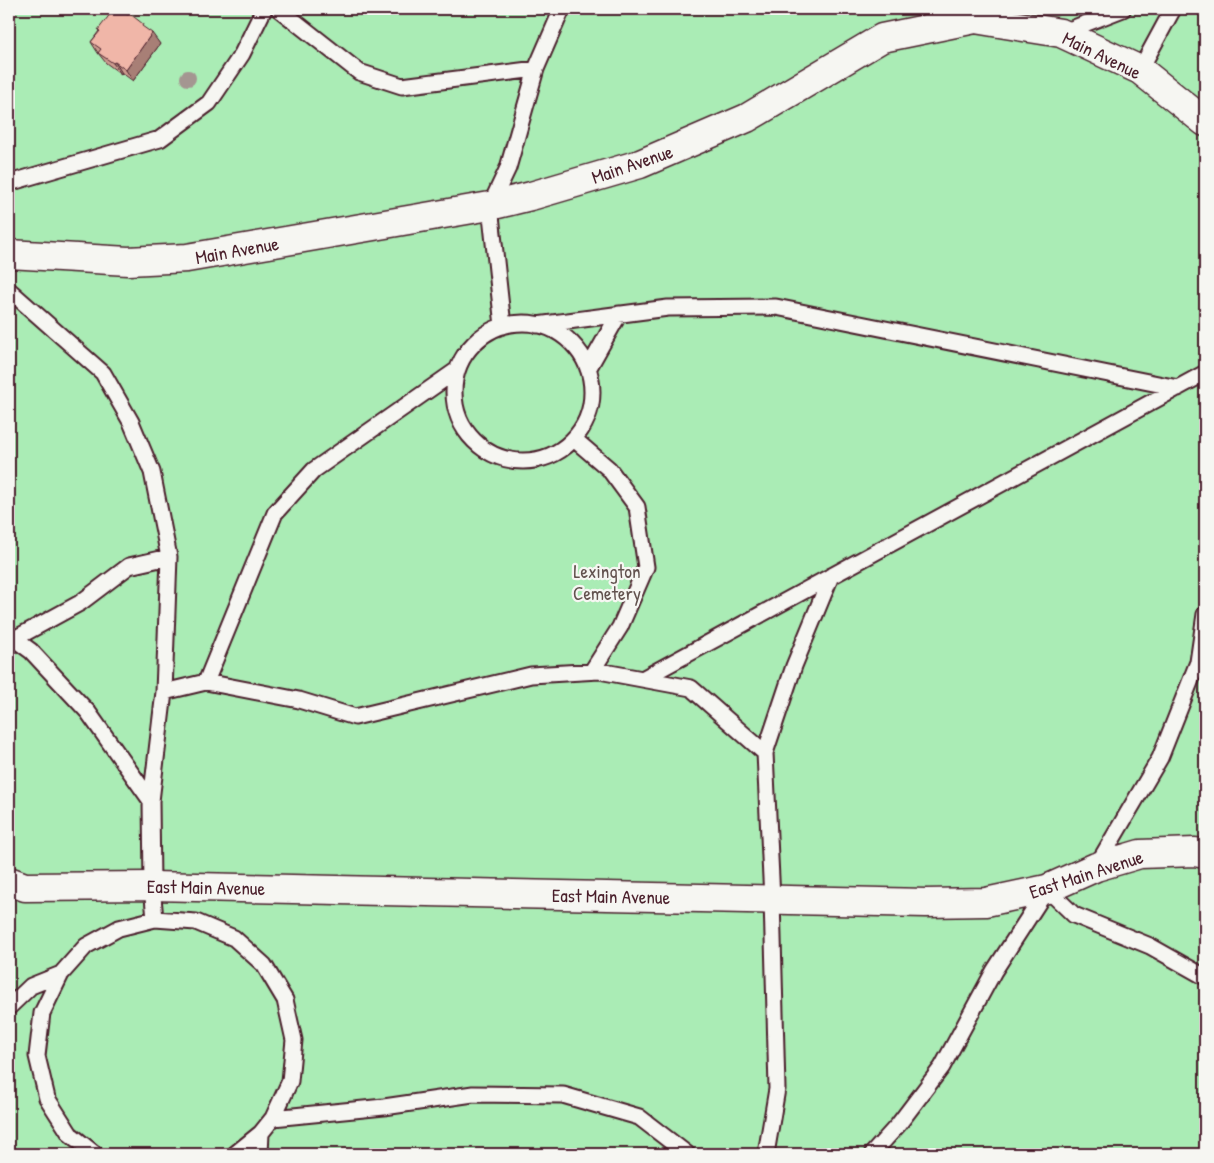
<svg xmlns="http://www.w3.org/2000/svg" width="1214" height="1163" viewBox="0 0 1214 1163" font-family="'Patrick Hand',sans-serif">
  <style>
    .green { fill: #aaecb5; stroke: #7a8670 }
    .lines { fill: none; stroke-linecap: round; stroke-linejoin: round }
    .service-casing { stroke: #4a1f2b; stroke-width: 19 }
    .minor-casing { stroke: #4a1f2b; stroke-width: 31 }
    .service { stroke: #f6f6f2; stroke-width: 15 }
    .minor { stroke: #f6f6f2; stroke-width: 28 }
    .tree { fill: #a49691 }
    .wall { fill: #ce9d90; stroke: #4a1f2b }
    .shaded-wall { fill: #a87f76; stroke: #4a1f2b }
    .building { fill: #f0b6a8; stroke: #4a1f2b }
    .labels { text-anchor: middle; stroke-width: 4.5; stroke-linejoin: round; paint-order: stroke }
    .street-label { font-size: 19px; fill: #4a1f2b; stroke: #f6f6f2 }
    .park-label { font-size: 19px; fill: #62524e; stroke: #f6f6f2 }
  </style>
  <rect width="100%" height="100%" fill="#f5e9e3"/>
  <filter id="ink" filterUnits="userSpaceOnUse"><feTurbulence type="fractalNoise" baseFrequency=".02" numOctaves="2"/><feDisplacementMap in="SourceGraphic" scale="10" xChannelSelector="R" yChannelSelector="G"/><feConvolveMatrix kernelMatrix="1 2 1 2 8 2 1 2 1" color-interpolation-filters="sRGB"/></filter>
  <g filter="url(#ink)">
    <path class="green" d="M9,9h1196v1145h-1196z"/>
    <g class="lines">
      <defs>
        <path id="service" d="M279,9l80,63 43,14 134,-17
          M1061,33l62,-24
          M1140,70l33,-61
          M9,183l151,-44 49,-36 33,-49 22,-45
          M9,290l94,83 28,49 21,50 17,85 -5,135 -13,109 1,85 3,33
          M454 392a69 69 0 1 1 138 0a69 69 0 1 1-138 0Z
          M537,325l131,-17 108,-1 402,81
          M503,326l-13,-120 18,-38 28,-99 26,-60
          M588,369l31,-55
          M574,439l35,30 28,38 9,60 -26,60 -28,44
          M9,635l22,16 57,61 63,89
          M14,639l66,-36 49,-37 40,-9
          M642,679l563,-306
          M206,682l69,-169 39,-43 143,-100
          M164,692l42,-10 93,18 56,17 176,-42 68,-4 92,17 74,65 7,146 5,190 -11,65
          M765,753l29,-87 37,-90
          M1096,867l64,-109 38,-96 7,-48
          M9,1007l22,-21 30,-12
          M273,1118l111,-11 89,-13 90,1 76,22 48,37
          M95,1154l-25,-20 -23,-36 -10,-42 5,-43 19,-39 25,-28 33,-18 36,-9 41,3 38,16 30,27 21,35 9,40 -4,41 -17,37 -12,15 -26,21
          M260,1154l1,-21
          M872,1154l26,-29 44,-58 52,-96 53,-82 27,26 76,31 55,31"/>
        <path id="minor" d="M9,254l119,7 59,-3 303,-52 41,-10 109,-32 107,-46 135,-80 93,-19 86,14 79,37 65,52
          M9,881l16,6 127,-1 774,17 60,-1 61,-13 49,-22 44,-13 55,-2 10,2"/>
      </defs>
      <use href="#service" class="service-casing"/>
      <use href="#minor" class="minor-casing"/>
      <use href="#service" class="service"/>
      <use href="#minor" class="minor"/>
    </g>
    <circle class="tree" cx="188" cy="78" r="8"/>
    <path class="wall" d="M98,30h49l13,14 -27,37 -11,-8 -1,1 -15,-11 -8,-10 -7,-11 8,-11z"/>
    <path class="shaded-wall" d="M152,33l8,11 -27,37 -7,-11z
      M115,62l7,11 -1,1 -8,-11z"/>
    <path class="building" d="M114,9h5l9,6 1,-2 14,11 -1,2 10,7 -26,37 -11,-8 -2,1 -15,-10 3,-4 -10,-7 9,-11 -2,-1z"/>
  </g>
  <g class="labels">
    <g class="street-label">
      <text transform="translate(1102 55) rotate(26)" y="7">Main Avenue</text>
      <text transform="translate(632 164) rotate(-19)" y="7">Main Avenue</text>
      <text transform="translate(237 250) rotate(-10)" y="7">Main Avenue</text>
      <text transform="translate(1086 874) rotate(-18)" y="7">East Main Avenue</text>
      <text transform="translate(206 887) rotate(1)" y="7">East Main Avenue</text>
      <text transform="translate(611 896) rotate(1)" y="7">East Main Avenue</text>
    </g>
    <g class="park-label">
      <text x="607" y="578">Lexington<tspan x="607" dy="22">Cemetery</tspan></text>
    </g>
  </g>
  <rect width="1214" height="1163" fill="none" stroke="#f6f6f2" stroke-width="30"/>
  <rect x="15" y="15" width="1184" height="1133" fill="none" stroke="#4a1f2b" stroke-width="2" filter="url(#ink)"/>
</svg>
